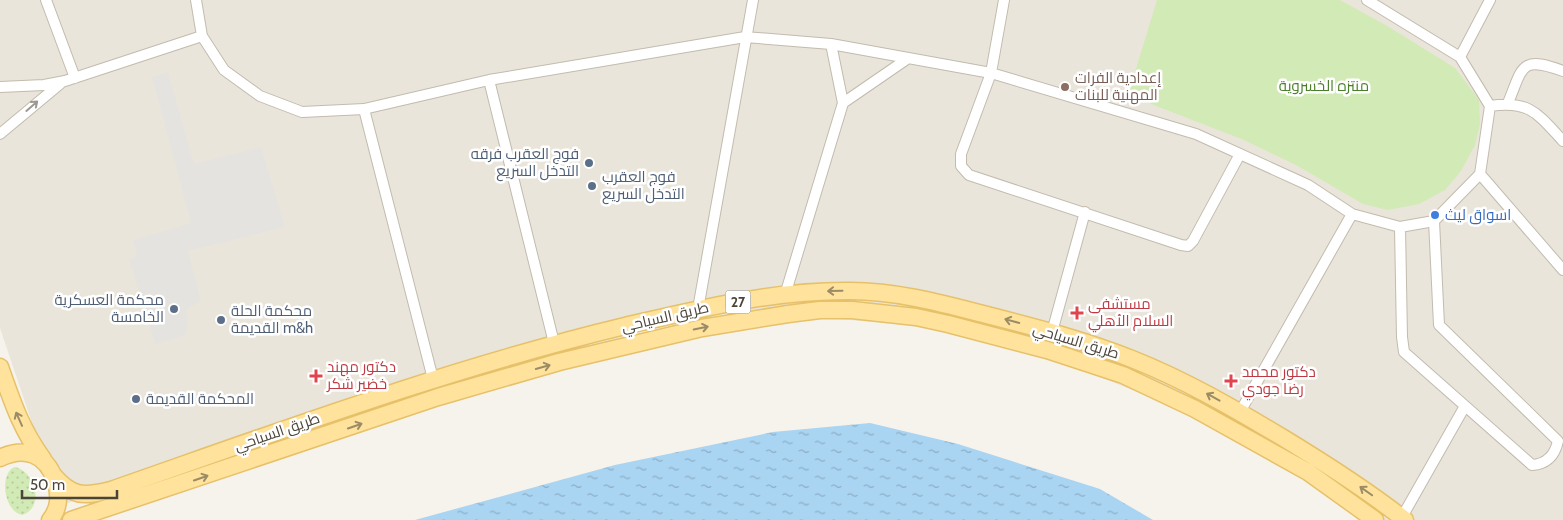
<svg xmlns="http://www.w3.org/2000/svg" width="1563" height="520" viewBox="0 0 1563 520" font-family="Cabin,Cairo,sans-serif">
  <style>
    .residential { fill: #eae5da }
    .grass { fill: url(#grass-dots) }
    .park { fill: #d2eab5 }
    .parking { fill: #e5e3e0 }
    .water { fill: url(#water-ripples) }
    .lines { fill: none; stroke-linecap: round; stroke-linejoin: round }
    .street-casing { stroke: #c2bbae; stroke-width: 12 }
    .primary-casing { stroke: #e6c16a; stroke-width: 19 }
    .street { stroke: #fff; stroke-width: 10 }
    .primary { stroke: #ffe39c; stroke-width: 16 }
    .oneway { stroke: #9c9892 }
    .oneway2 { stroke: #9c8c66 }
    .education-dot { fill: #8d6e63; stroke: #fff; stroke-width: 2 }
    .service-dot { fill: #5c6f8a; stroke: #fff; stroke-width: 2 }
    .shop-dot { fill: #3f7fe0; stroke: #fff; stroke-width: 2 }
    .health-dot { fill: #e0444e; stroke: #fff; stroke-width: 2 }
    .labels { text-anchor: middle; stroke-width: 5; stroke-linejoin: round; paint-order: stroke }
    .shield { fill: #fff; stroke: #817c74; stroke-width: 1 }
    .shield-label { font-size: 14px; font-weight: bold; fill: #4b4439 }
    .education-label { font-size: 15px; fill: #785e54; stroke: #fff; text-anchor: start }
    .park-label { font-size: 15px; fill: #4a7f2a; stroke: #fff }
    .service-label { font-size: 15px; fill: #4e5e75; stroke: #fff; text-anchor: start }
    .shop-label { font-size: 15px; fill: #366cbe; stroke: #fff; text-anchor: start }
    .health-label { font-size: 15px; fill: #be3a42; stroke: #fff; text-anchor: start }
    .street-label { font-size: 15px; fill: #4b4439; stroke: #fff }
  </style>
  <defs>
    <pattern id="grass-dots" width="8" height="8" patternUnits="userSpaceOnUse" patternTransform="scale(1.25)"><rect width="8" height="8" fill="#d2eab5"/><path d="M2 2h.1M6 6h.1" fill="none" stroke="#b6ca9c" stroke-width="1.8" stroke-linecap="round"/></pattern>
    <pattern id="water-ripples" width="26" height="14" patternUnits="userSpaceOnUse" patternTransform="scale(1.25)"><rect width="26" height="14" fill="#a9d4f2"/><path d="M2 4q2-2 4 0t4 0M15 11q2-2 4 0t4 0" fill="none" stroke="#8caec5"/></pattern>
  </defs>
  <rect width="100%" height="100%" fill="#f6f3ec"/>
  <path class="residential" d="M0,0h1563v520h-190l-97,-72 -290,-117 -262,-21 -356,80 -308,116 -60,-178z"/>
  <path class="grass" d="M15,467c21,5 30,41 7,48 -20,-5 -22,-44 -7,-48z"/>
  <path class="park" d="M1157,0h183l49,27 66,41 24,32 1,24 -5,21 -14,26 -16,19 -26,14 -31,6 -25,-6 -67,-39 -52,-25 -116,-45z"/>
  <path class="parking" d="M168,72l26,92 67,-17 24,80 -97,24 13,50 -15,8 2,18 -4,9 -29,8 -26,-85 8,-2 -4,-17 58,-17 -39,-146z"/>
  <path class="water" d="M870,423l88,21 142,45 53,31h-738l200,-55 158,-33z"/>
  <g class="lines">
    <defs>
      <path id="street" d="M46,0l29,78
        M196,0l6,36 22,34 36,26 42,16 62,-3 125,-29 256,-43 86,7 160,29 205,61 112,51 44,29 48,13 34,-6 46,-47 10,-68 -30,-49 -93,-57
        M1004,0l-13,73 -30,81v12l8,9 212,70 7,1 5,-5 47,-87
        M1460,57l30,-57
        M489,80l65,263
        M0,87l44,-2 21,-4 137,-45
        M843,103l64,-44
        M1508,103c15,-36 12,-48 55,-32
        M1490,106c40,-6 48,8 73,35
        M364,109l69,270
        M0,134l60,-50
        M1480,174l83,96
        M1400,227l2,110 2,15 128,113c15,-1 23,-10 26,-24l-119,-116 -5,-104
        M785,295l58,-192 -12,-59
        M698,309l55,-309
        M1052,332l33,-120
        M1240,412l112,-198
        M1402,517l63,-111"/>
      <path id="primary" d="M0,367c12,34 21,62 43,92
        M0,458c25,-12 46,-4 55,22 5,15 5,28 -5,40
        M53,475c19,22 30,22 58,15 169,-59 339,-122 514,-164 73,-17 149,-36 225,-35 44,0 87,11 129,22 51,13 103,26 153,46 53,21 103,50 153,80 41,25 82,51 120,81
        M71,520l367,-123 121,-35 143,-34 86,-14 32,-4h32l64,7 32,7 99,26 76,25 72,34 113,63 67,48"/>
    </defs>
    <use href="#street" class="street-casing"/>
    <use href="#primary" class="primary-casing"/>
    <use href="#street" class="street"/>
    <use href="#primary" class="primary"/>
  </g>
  <defs><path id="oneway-shaft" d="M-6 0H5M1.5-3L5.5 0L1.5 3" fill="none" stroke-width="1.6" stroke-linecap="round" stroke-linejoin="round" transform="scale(1.25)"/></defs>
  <use class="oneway" href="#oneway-shaft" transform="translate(32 106) rotate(-41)"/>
  <g class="oneway2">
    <use href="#oneway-shaft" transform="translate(835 291) rotate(179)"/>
    <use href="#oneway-shaft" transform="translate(1012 321) rotate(-165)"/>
    <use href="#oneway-shaft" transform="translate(701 328) rotate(-12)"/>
    <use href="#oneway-shaft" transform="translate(543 367) rotate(-16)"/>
    <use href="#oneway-shaft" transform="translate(1213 397) rotate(-151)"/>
    <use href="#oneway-shaft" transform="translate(19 419) rotate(-114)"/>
    <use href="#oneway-shaft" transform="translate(355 426) rotate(-19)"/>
    <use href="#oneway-shaft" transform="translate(201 478) rotate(-19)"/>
    <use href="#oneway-shaft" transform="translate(1366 491) rotate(-145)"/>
  </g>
  <circle class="education-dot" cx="1065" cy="87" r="5"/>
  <g class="service-dot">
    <circle cx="589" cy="163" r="5"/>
    <circle cx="592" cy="186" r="5"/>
    <circle cx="174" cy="309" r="5"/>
    <circle cx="221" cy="320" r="5"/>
    <circle cx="136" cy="399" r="5"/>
  </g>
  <circle class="shop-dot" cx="1435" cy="215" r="5"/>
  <g class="health-dot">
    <path d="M1074.5 305.5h5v5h5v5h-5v5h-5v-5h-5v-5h5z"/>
    <path d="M313.5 368.5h5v5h5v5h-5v5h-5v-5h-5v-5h5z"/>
    <path d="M1228.5 373.5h5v5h5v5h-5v5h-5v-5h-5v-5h5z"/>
  </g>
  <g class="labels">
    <rect class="shield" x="725.5" y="290.5" width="25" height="23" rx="4"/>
    <g class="shield-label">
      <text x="738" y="307">27</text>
    </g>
    <g class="education-label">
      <text x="1075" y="83">إعدادية الفرات<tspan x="1075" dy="17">المهنية للبنات</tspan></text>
    </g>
    <g class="park-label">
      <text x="1324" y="91">منتزه الخسروية</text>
    </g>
    <g class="service-label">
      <text x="579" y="159" text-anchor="end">فوج العقرب فرقه<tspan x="579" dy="17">التدخل السريع</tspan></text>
      <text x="602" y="182">فوج العقرب<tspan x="602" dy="17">التدخل السريع</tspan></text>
      <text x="164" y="305" text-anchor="end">محكمة العسكرية<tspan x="164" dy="17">الخامسة</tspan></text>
      <text x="231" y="316">محكمة الحلة<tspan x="231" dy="17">القديمة m&amp;h</tspan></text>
      <text x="146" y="404">المحكمة القديمة</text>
    </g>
    <g class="shop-label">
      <text x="1445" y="220">اسواق ليث</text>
    </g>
    <g class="health-label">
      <text x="1088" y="309">مستشفى<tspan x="1088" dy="17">السلام الأهلي</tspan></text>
      <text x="327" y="372">دكتور مهند<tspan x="327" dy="17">خضير شكر</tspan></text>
      <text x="1242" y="377">دكتور محمد<tspan x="1242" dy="17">رضا جودي</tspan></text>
    </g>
    <g class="street-label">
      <text transform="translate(665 317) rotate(-13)" y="5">طريق السياحي</text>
      <text transform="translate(1076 341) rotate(17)" y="5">طريق السياحي</text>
      <text transform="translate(277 432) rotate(-19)" y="5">طريق السياحي</text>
    </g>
  </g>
  <path d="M22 490v8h95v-8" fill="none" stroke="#4b4439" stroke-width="2.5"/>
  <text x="30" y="490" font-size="15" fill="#4b4439" stroke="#ffffff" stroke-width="4" paint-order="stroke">50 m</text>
</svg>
